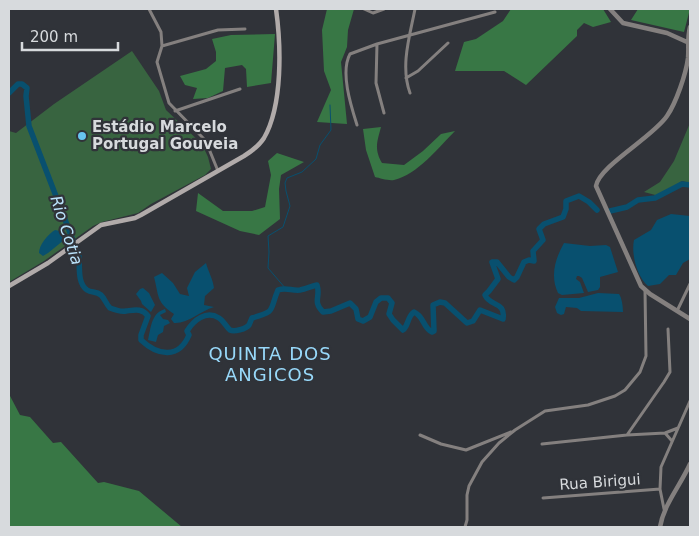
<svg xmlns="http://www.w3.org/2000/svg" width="699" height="536" viewBox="0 0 699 536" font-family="'DejaVu Sans',sans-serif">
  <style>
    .green { fill: #386440 }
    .forest { fill: #387745 }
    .water { fill: #08506f }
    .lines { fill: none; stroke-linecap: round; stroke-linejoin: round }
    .stream { stroke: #08506f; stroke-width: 1 }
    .river { stroke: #08506f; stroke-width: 5.5 }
    .minor { stroke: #84807f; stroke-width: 3 }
    .tertiary { stroke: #84807f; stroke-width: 4.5 }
    .secondary { stroke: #b1abaa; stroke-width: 4.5 }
    .poi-dot { fill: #67c4f0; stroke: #303339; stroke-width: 2 }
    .labels { text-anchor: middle; stroke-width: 4.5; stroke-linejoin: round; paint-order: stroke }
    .poi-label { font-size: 15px; font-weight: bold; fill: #d7dadd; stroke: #303339; text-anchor: start }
    .street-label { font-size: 15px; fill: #d7dadd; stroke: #303339 }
    .water-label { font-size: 16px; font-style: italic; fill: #bbe3fb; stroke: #303339 }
    .quarter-label { font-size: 18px; letter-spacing: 1px; fill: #98d9fa; stroke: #303339 }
  </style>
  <rect width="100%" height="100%" fill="#303339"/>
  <path class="green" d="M132,51l27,40 7,19 36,34 6,13 3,12 -6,6 -54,29 -13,9 -36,9 -9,4 -49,35 -35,21v-151l7,2 38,-29z
    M690,123v60l-8,-2 -23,15 -15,-4 16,-10 14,-21z"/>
  <path class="forest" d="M327,9h27l-6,21 -1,17 -6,15 6,62 -30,-2 14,-32 -7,-19 -2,-41z
    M511,9h92l8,13 -18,5 -9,-4 -7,7v6l-51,49 -22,-14h-49l9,-29 12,-3 27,-18z
    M638,9h52l-6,23 -53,-12z
    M275,34l-4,49 -24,4 -1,-18 -4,-4 -17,3 -2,23 -15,7 -15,1 4,-11 -12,-3 -5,-9 26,-7 10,-8v-9l-4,-13 19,-4z
    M381,127c-4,15 -7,22 1,36l22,2 19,-14 18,-17 14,-3c-16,16 -38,44 -61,49 -6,1 -14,-2 -19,-3l-9,-27 -3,-21z
    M277,153l27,9 -23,13 -2,14 1,30 -21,16 -19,-4 -44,-20 2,-18 25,18h29l13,-4 6,-32 -3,-14z
    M9,394l11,21 10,2 23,26 8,-1 37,41 6,-1 35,9 43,36h-173z"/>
  <path class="water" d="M671,214l19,2v43l-7,4 -7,12h-7l-9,9 -12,2c-11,-9 -17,-32 -14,-46l17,-10 6,-10z
    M55,230l5,1 4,9 -16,13 -5,3 -4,-3c0,-8 9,-19 16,-23z
    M564,243l26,3 16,-1 4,2 8,25 -18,5v10l-2,3 -10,2 -6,-14 -3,-2h-2l-1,3 4,3 4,11 -22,2 -4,-2c-8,-17 -3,-34 6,-50z
    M206,263c2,8 7,16 8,25l-9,8 -1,9 10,2c-14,4 -26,17 -40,16l-3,-4 3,-5c-18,-12 -15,-18 -20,-37l8,-4 11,10 7,11 9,2 -2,-8 8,-16z
    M143,288l6,5 6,12 -4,7 -9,-8 -1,-3 -5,-7 4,-5z
    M598,293l21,1c3,4 4,13 4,18l-42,-1 -4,-3 -11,-1 -2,7 -3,1 -4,-2 -2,-6 4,-9h20z
    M165,309l1,3 -6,3 3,4 5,1 2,3 -6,3 -1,6 -5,3 -2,7 -8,-2c3,-12 3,-27 17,-31z"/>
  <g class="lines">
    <path class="stream" d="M286,289l-18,-21 1,-16 -1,-16 15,-9 7,-21 -4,-15 -1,-8 2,-5 15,-6 14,-13 4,-14 11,-15 -1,-25"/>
    <path class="river" d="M9,93l9,-9h4l5,4 -1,8 3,30 50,130c1,10 -2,27 8,34 5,3 9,1 14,5 4,4 5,9 9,13 5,2 12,4 16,3 9,-1 16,-3 22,5l-7,19v5c17,16 38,19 48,-5l-2,-4c7,-11 19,-21 32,-13 5,3 7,9 11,12 4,2 16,-1 19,-5 1,-2 2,-5 3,-7 25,-7 17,-7 26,-28 8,-3 14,1 22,0 6,-1 12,-4 17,-5 4,12 -5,16 6,27l8,-1 19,-8 6,6 2,10 5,2 7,-4 6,-15 5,-4h7l4,5 -3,11 4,6 10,10c6,-5 4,-13 11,-18 10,4 9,16 18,20l2,-1 -1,-26 7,-3 5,1 22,20 6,-2 7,-11 23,9c3,-18 -13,-12 -18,-24l4,-4 9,-12 -6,-17h5l12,15 5,3 3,-3 7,-15 5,-2 5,1 -1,-10 10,-11 -4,-11 5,-5 19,-7 3,-8v-8l13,-5 10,6 8,8
      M610,211l17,-4 11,-7 17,-2 27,-14 8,1"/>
    <path class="minor" d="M149,9l12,23 1,14 -5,16 12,41 35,36 3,5 11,27
      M364,9l9,4 11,-4
      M377,44l-1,39 8,30
      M162,46l56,-16 27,-1
      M406,78l12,-7 30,-28
      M410,93c-10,-27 0,-58 5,-84
      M175,111l65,-22
      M357,125c-6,-19 -17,-53 -7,-71l27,-10 118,-32
      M677,311l13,-27
      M665,433l7,8
      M420,435l21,9 25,6 45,-18
      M627,435l37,-53 6,-10 -2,-43
      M542,444l85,-9 38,-2 13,-5
      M543,498l117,-9
      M664,509l-4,-20 1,-22 29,-66
      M465,527l2,-7v-25l2,-9 13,-24 17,-19 16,-13 30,-19 43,-6 27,-9 10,-6 15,-18 6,-16 -1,-66"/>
    <path class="tertiary" d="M610,9l13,14 44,10 20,9
      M690,27c-3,12 -1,19 -2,31 -2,16 -12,45 -21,58 -14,21 -68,50 -71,70l45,100 9,8 40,25
      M660,527c4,-23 20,-41 30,-63"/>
    <path class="secondary" d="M9,286l39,-23 53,-38 34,-7 6,-3 103,-59c8,-5 15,-10 20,-18 19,-33 17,-93 12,-129"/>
  </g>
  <circle class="poi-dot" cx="82" cy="136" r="5"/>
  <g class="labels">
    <g class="poi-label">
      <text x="92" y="132">Estádio Marcelo<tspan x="92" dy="17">Portugal Gouveia</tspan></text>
    </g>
    <g class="street-label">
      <text transform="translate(600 482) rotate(-4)" y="5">Rua Birigui</text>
    </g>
    <g class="water-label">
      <text transform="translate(67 230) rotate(72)" y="6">Rio Cotia</text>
    </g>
    <g class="quarter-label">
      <text x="270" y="360">QUINTA DOS<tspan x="270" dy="21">ANGICOS</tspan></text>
    </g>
  </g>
  <rect width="699" height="536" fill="none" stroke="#d7dadd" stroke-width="20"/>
  <path d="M22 42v8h96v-8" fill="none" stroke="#d7dadd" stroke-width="2.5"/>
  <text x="30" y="42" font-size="15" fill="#d7dadd" stroke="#303339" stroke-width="4" paint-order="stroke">200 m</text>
</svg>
